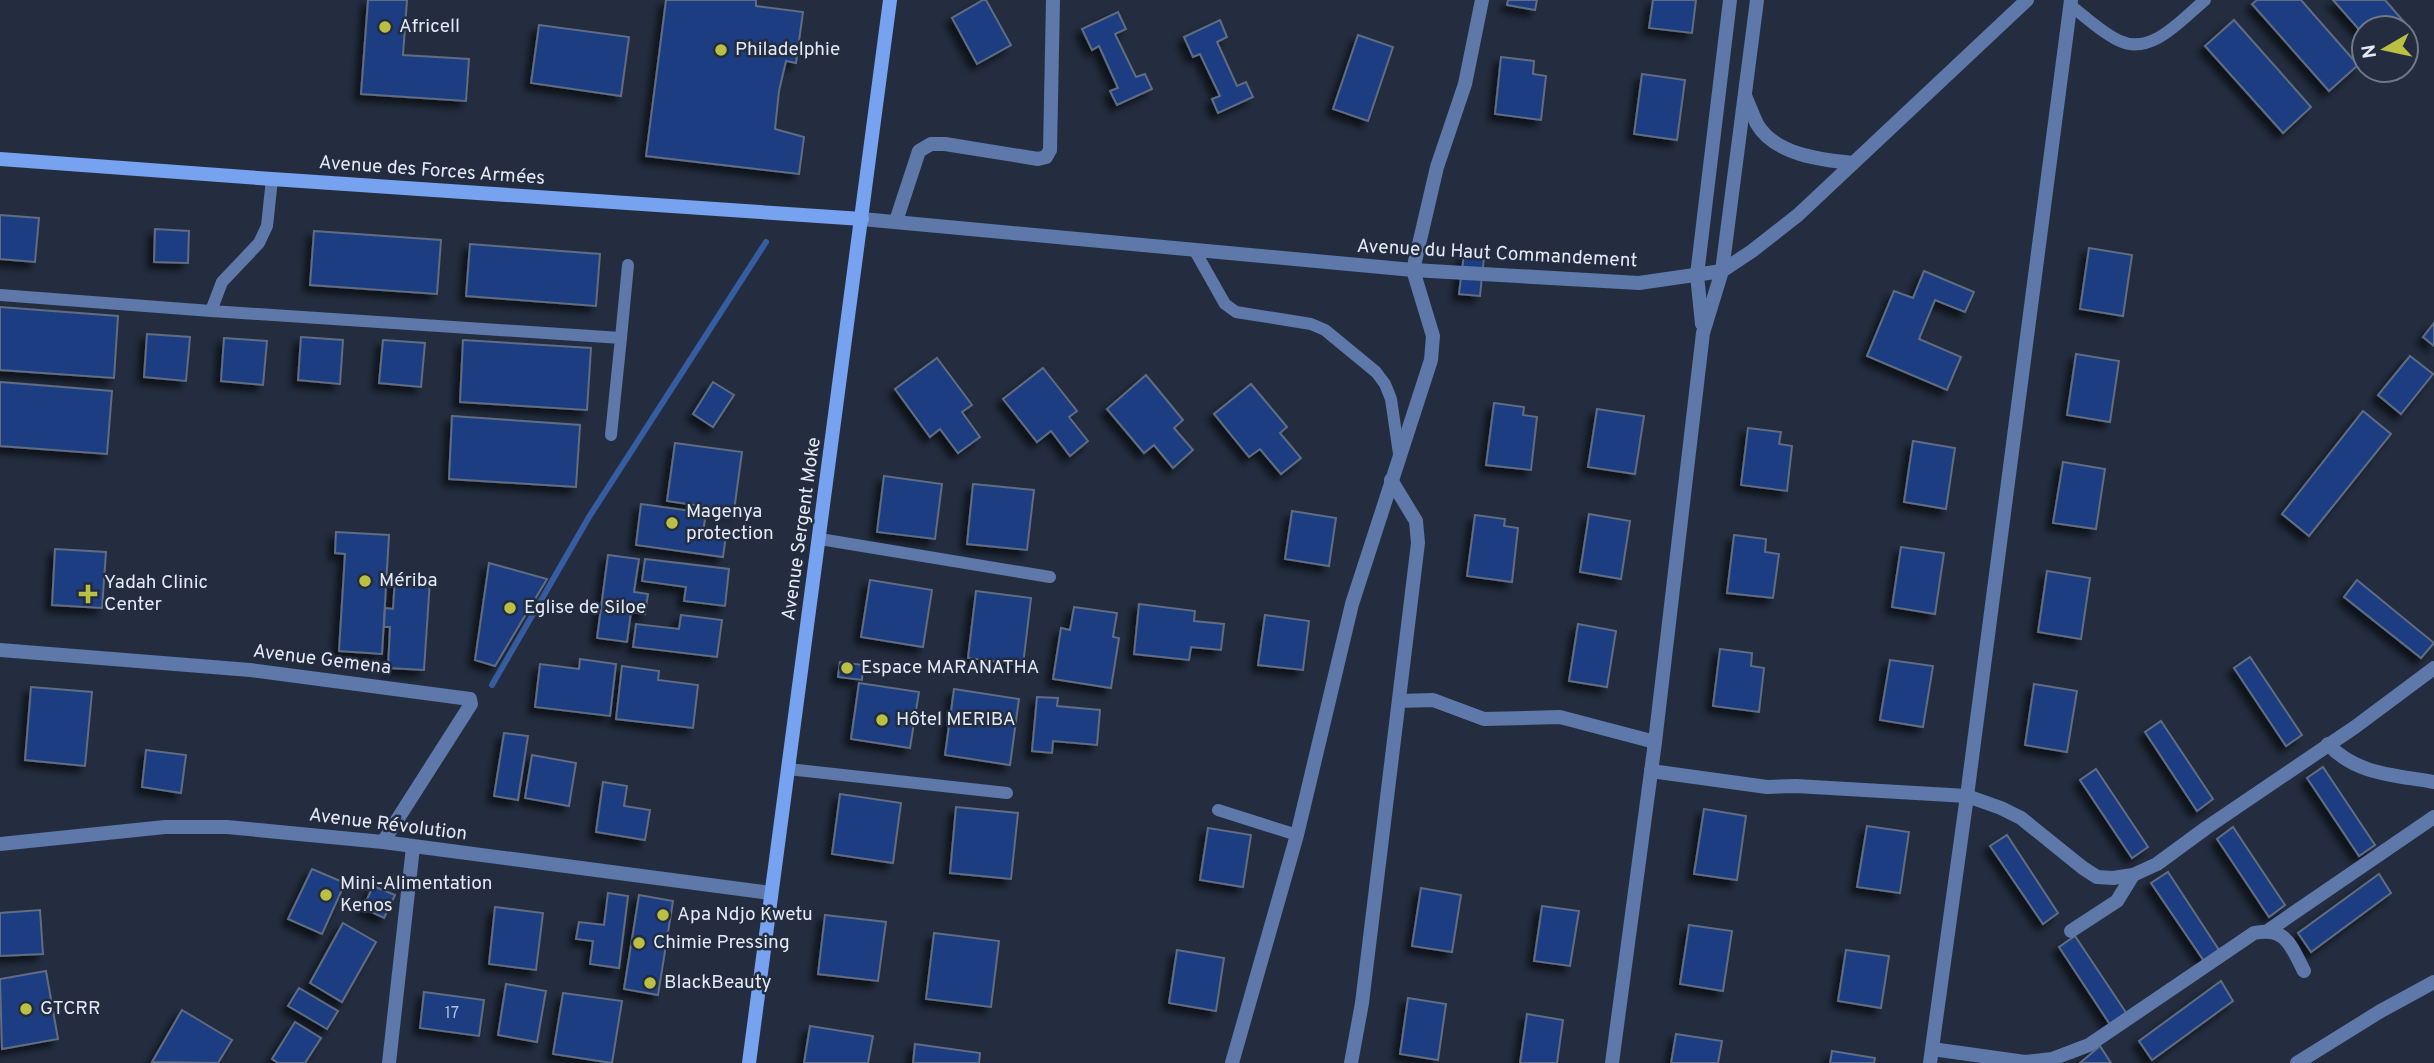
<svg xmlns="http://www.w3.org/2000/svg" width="2434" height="1063" font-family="Overpass,sans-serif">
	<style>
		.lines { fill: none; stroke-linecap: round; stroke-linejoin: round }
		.stream { stroke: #365ca2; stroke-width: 6 }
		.building { fill: #1b3e81; stroke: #606c81; stroke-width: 2; filter: url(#shadow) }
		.lane { stroke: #5d78a9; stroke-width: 12 }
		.street { stroke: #5d78a9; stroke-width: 14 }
		.secondary { stroke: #77a2ef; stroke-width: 14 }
		.poi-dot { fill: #bbc045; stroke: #232d3f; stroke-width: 2.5 }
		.labels { text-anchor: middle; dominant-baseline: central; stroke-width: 5; stroke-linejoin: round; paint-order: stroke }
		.number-label { font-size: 16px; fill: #b1bfd9 }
		.poi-label { font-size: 19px; fill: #e3eaf6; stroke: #232d3f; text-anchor: start }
		.street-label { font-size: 19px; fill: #e3eaf6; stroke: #232d3f }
	</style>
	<defs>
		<filter id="shadow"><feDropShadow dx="-6" dy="6" stdDeviation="3.5" flood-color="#0009"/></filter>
	</defs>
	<rect width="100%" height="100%" fill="#232d3f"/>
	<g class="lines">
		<polyline class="stream" points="492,685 589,517 766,242"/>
	</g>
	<g class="building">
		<polygon points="368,0 407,0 403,55 469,59 466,101 361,94"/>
		<polygon points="666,0 756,0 756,6 803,12 796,63 786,61 779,91 775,129 804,137 799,174 646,156"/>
		<polygon points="983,0 986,0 1011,45 977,64 952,18"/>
		<polygon points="1508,0 1537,0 1535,10 1507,5"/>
		<polygon points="1653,0 1696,0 1692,33 1649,28"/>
		<polygon points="2257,0 2301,0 2358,65 2329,91 2252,4"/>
		<polygon points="2333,0 2385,0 2406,24 2401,28 2364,28 2364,35"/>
		<polygon points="1118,12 1126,29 1115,34 1136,77 1145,74 1152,89 1117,105 1110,91 1118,88 1099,46 1092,50 1082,29"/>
		<polygon points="1220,20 1227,37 1217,42 1237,86 1246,82 1253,97 1218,113 1212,99 1220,96 1200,54 1193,57 1184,37"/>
		<polygon points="2234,20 2311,107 2283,133 2205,46"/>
		<polygon points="539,25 629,37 621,96 531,83"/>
		<polygon points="1358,35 1393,47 1368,121 1333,109"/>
		<polygon points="1501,57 1534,61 1533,74 1546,76 1541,120 1495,114"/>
		<polygon points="1642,74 1685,80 1677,140 1634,134"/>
		<polygon points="0,215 39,218 35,262 0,259"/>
		<polygon points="155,229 189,231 188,263 154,262"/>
		<polygon points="314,231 441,240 437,294 310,285"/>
		<polygon points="470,244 600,254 596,306 466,296"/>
		<polygon points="2089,248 2132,255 2123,316 2080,309"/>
		<polygon points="1464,254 1484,257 1480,296 1459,294"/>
		<polygon points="1924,271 1974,292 1965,312 1935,300 1919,339 1961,357 1947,390 1867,356 1894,291 1913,298"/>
		<polygon points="0,307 118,316 114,378 0,370"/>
		<polygon points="2434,323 2434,346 2423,337"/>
		<polygon points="147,334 190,337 186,381 144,377"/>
		<polygon points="301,337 343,340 340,384 298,380"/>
		<polygon points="224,338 267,341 263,385 221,381"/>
		<polygon points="383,340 425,343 421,387 379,383"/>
		<polygon points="463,340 591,348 587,410 460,402"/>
		<polygon points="2076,354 2119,361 2110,422 2067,415"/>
		<polygon points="2410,356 2433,374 2401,414 2378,395"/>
		<polygon points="937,358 972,405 962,412 980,437 958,453 940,429 930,437 895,389"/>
		<polygon points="1043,368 1077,411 1069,417 1088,441 1070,456 1051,431 1037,442 1003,399"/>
		<polygon points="1146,375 1183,420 1174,428 1193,450 1173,468 1154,445 1144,453 1107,409"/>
		<polygon points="0,382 112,391 107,454 0,446"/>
		<polygon points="713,382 734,395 713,427 693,414"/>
		<polygon points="1251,384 1287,427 1280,433 1301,458 1281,474 1260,449 1249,457 1214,414"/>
		<polygon points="1494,403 1524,407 1523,415 1537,417 1531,470 1486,465"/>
		<polygon points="1597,409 1644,416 1635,474 1588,467"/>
		<polygon points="2363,411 2391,434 2309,536 2282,514"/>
		<polygon points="452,416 580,425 576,487 449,479"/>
		<polygon points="1748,428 1781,432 1779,444 1792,446 1787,491 1741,485"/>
		<polygon points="1913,441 1955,448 1946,509 1904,502"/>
		<polygon points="675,443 742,452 734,511 667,501"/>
		<polygon points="2063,462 2105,469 2096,529 2053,523"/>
		<polygon points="884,476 942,484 935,539 877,532"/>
		<polygon points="973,484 1034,490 1027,550 967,544"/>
		<polygon points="641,504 706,513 703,532 726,535 723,557 636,545"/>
		<polygon points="1292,511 1336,518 1329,566 1285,559"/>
		<polygon points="1589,514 1630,521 1621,579 1580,572"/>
		<polygon points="1475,515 1505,519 1504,526 1518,528 1512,582 1467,576"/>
		<polygon points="336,532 389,535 382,654 339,651 345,554 335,553"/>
		<polygon points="1734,535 1766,539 1765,552 1779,554 1773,598 1727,593"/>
		<polygon points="1901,547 1944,553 1935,614 1892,607"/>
		<polygon points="55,549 106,552 102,608 52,605"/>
		<polygon points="608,555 639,559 634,592 648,594 645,614 631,612 627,642 597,638"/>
		<polygon points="645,559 729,569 725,606 684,601 686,587 642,581"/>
		<polygon points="489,563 547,579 495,666 475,660"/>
		<polygon points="2047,571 2090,578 2081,639 2038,632"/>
		<polygon points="395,578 430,580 424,670 388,668 390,627 384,627 385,608 393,609"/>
		<polygon points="870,580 932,590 923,647 861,637"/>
		<polygon points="2357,580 2434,643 2421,658 2344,597"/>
		<polygon points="976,591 1031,598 1023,665 968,658"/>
		<polygon points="1139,604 1195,611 1194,621 1224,624 1221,650 1191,647 1189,660 1134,654"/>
		<polygon points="1074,607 1117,613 1113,637 1119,638 1111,688 1053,679 1061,628 1070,630"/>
		<polygon points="681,615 722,620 717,657 633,647 636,624 679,629"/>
		<polygon points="1265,615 1309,621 1303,670 1258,665"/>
		<polygon points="1578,624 1616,631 1607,687 1569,681"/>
		<polygon points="1720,649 1752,653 1751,666 1764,668 1759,712 1713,706"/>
		<polygon points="2250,657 2302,735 2286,746 2234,668"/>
		<polygon points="580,659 616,664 610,716 535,707 540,664 579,669"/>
		<polygon points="1890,660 1933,666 1923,727 1880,720"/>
		<polygon points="840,662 863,665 862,680 838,677"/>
		<polygon points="622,666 659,671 658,680 698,685 693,728 616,719"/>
		<polygon points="859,683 919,692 910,748 851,739"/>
		<polygon points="2034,684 2077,691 2067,752 2025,745"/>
		<polygon points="31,687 92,692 85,766 25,760"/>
		<polygon points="954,689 1019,699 1010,765 945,755"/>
		<polygon points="1037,697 1058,698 1057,706 1100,710 1097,745 1053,741 1052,753 1032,751"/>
		<polygon points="2161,721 2213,799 2197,811 2145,732"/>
		<polygon points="504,733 528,736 518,800 494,796"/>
		<polygon points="146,750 186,755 181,793 142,787"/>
		<polygon points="532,755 576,763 569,806 525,798"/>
		<polygon points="2323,767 2375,845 2359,856 2307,778"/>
		<polygon points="2096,769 2148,847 2132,858 2080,780"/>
		<polygon points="603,782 627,786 624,806 650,810 645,840 596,832"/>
		<polygon points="840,794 901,803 893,863 832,854"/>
		<polygon points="956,807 1018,813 1011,879 950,873"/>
		<polygon points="1704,809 1746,816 1737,880 1694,874"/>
		<polygon points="1867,826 1909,832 1900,893 1857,887"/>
		<polygon points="2233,827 2285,905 2269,917 2217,839"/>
		<polygon points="1208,828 1251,835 1243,887 1200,880"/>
		<polygon points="2007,835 2058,913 2043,924 1990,846"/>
		<polygon points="312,869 345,883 322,934 288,919"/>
		<polygon points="2168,872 2219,950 2204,961 2151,883"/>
		<polygon points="2379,874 2391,893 2311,952 2298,933"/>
		<polygon points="373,886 395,895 384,918 363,908"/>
		<polygon points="1421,888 1461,895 1452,952 1412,946"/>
		<polygon points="608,893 628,896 619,968 590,964 593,941 576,939 579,922 604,925"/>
		<polygon points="639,895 673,901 658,995 624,989"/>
		<polygon points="1542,906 1579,911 1570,966 1534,961"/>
		<polygon points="495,907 543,913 536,970 489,964"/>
		<polygon points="40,910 43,954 0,956 0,913"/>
		<polygon points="825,915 886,922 878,981 818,974"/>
		<polygon points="343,923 376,942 342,1002 310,983"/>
		<polygon points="1689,925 1732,931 1723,991 1680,984"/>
		<polygon points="934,933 999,941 991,1007 926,999"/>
		<polygon points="2075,936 2127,1014 2111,1026 2059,947"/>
		<polygon points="1177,950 1224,958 1216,1011 1169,1003"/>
		<polygon points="1846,950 1889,956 1881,1008 1838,1001"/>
		<polygon points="46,971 58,1039 2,1049 0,979"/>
		<polygon points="2221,981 2233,1001 2152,1060 2139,1041"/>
		<polygon points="506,984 546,991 537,1042 498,1035"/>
		<polygon points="299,988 338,1011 327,1029 288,1006"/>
		<polygon points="424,992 484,1000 479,1036 420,1028"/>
		<polygon points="563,993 622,1001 612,1063 553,1054"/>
		<polygon points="1408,998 1446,1004 1438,1060 1400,1054"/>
		<polygon points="182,1010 232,1040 218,1063 152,1062"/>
		<polygon points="1527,1014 1563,1020 1557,1063 1520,1063"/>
		<polygon points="295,1022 321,1038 305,1063 278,1063 272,1059"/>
		<polygon points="810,1026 873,1036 868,1063 804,1063"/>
		<polygon points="1676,1034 1722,1041 1718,1063 1671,1063"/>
		<polygon points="915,1044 980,1053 979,1063 913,1063"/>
		<polygon points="2100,1046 2111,1063 2080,1063"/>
		<polygon points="1832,1051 1875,1058 1874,1063 1830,1063"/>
	</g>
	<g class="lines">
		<g class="lane">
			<path d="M 2070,5 C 2086,17 2102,33 2120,41 C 2152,56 2183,18 2205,0"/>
			<polyline points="272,179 267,226 259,243 222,282 211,311 621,338 611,435"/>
			<polyline points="1195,251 1225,304 1236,312 1311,324 1325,330 1376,372 1385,384 1391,399 1399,454"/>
			<polyline points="0,295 211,311"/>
			<polyline points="621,338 628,265"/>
			<polyline points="820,539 1050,577"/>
			<polyline points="788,769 1007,793"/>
			<polyline points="1218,810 1297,835"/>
		</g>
		<g class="street">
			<path d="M 1746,98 C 1750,107 1753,116 1757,124 C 1775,155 1822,160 1853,163"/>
			<polyline points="862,219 1413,270 1639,283 1722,271 1752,251 1798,215 2027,0"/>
			<polyline points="896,221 919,151 931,144 945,144 1038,159 1046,157 1050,150 1053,0"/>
			<polyline points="1702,324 1697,275 1730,0"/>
			<polyline points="0,650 250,670 470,699 471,704 383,842"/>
			<polyline points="1399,701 1433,700 1484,719 1560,717 1655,742"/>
			<path d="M 2328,744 C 2356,775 2396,775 2434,782"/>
			<polyline points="1651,771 1767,787 1796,786 1967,796 2001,808 2021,818 2083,868 2097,877 2113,878 2133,875 2157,864 2206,828 2355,727 2434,668"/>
			<polyline points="0,844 165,827 227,827 383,842 771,893"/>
			<polyline points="2269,930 2434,817"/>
			<polyline points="2071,931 2117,901 2133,875"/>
			<path d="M 1932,1049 L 2025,1062 L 2052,1059 L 2089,1045 L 2254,933 C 2286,926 2291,946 2304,971"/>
			<polyline points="389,1063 413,847"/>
			<polyline points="1232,1063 1297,835 1352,604 1431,360 1433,336 1413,270 1437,167 1465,84 1482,0"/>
			<polyline points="1351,1063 1362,1003 1418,543 1416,521 1391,480"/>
			<polyline points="1612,1063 1655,742 1703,333 1722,271 1757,0"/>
			<polyline points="1930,1063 1967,796 2071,0"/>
			<polyline points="2297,1063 2379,1012 2434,982"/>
		</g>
		<g class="secondary">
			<polyline points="0,159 272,179 862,219"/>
			<polyline points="749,1063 890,0"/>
		</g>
	</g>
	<g class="poi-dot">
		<circle cx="385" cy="27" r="7"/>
		<circle cx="721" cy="50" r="7"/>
		<circle cx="672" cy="523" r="7"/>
		<circle cx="365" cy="581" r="7"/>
		<path d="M84.5 583.5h7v7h7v7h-7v7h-7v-7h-7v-7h7z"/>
		<circle cx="510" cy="608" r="7"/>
		<circle cx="847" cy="668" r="7"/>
		<circle cx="882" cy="720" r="7"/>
		<circle cx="326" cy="895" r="7"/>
		<circle cx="663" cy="915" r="7"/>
		<circle cx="639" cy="943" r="7"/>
		<circle cx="650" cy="983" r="7"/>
		<circle cx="26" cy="1009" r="7"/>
	</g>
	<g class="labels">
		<g class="number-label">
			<text x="452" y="1014">17</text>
		</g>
		<g class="poi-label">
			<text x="399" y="27">Africell</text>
			<text x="735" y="50">Philadelphie</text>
			<text x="686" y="512">Magenya<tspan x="686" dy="22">protection</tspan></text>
			<text x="379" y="581">Mériba</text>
			<text x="104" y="583">Yadah Clinic<tspan x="104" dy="22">Center</tspan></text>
			<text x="524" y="608">Eglise de Siloe</text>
			<text x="861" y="668">Espace MARANATHA</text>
			<text x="896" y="720">Hôtel MERIBA</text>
			<text x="340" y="884">Mini-Alimentation<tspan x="340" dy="22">Kenos</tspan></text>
			<text x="677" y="915">Apa Ndjo Kwetu</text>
			<text x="653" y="943">Chimie Pressing</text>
			<text x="664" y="983">BlackBeauty</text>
			<text x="40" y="1009">GTCRR</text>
		</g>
		<g class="street-label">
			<text transform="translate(432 171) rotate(4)">Avenue des Forces Armées</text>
			<text transform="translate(1497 254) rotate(3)">Avenue du Haut Commandement</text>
			<text transform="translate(802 529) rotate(-82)">Avenue Sergent Moke</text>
			<text transform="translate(322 660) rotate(7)">Avenue Gemena</text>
			<text transform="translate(388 825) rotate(7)">Avenue Révolution</text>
		</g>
	</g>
	<g transform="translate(2385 49) rotate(261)"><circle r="33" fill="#232d3f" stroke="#707988" stroke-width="2"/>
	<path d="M0-5L12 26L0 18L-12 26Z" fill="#bbc045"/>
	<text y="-10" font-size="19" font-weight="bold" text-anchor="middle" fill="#e3eaf6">N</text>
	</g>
</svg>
